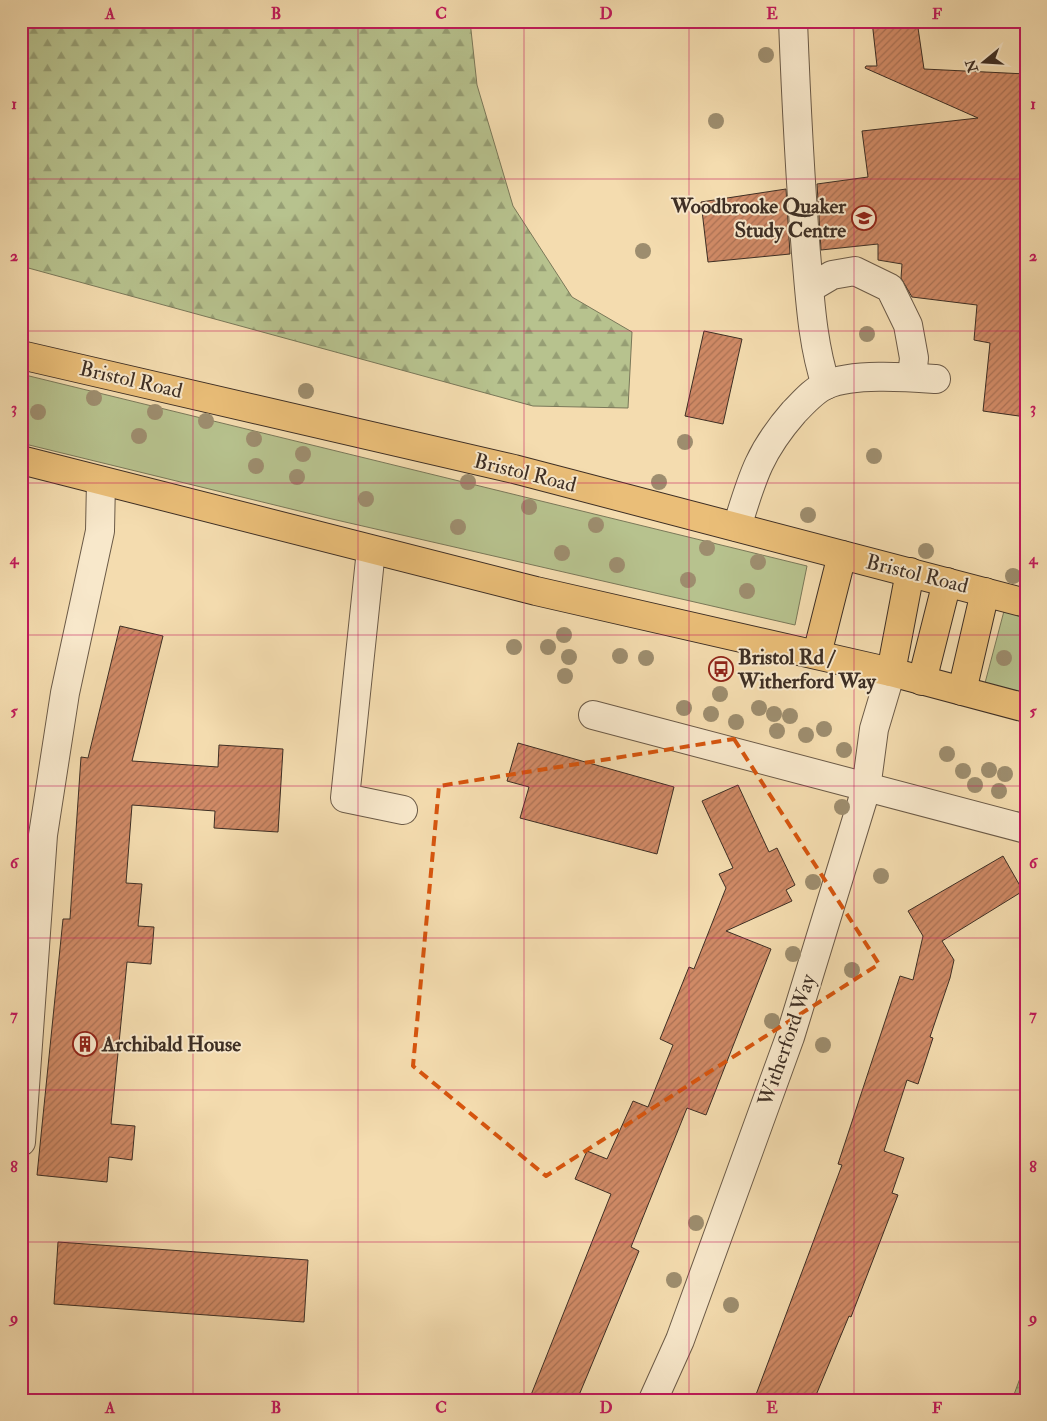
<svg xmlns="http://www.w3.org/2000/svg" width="1047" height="1421" font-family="'IM FELL Double Pica',serif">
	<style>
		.grass { fill: #b7c28e; stroke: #7a7859 }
		.forest { fill: url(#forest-firs); stroke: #7a7859 }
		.park { fill: url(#park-dots); stroke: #7a7859 }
		.building { fill: url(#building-hatch); stroke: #3d2e24 }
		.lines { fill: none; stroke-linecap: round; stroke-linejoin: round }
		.minor-casing { stroke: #6b5a47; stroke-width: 30 }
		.highway-casing { stroke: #3d2e24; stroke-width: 30 }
		.minor { stroke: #f8e8cb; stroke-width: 28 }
		.highway { stroke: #eabe78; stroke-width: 28 }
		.tree { fill: #9d8d6e }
		.marked { fill: none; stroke: #d7550e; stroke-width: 4; stroke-dasharray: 10 6; stroke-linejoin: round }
		.grid { fill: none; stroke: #c2185b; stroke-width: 1; stroke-opacity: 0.55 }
		.labels { text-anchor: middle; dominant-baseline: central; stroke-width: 4; stroke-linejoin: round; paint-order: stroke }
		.poi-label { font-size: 21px; font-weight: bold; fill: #3d2e24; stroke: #f8e8cb; text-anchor: start }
		.street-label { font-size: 21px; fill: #3d2e24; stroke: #f8e8cb }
		.neatline { fill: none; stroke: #c2185b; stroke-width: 2 }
		.grid-label { font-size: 16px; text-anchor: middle; font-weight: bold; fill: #c2185b }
	</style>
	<defs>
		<pattern id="forest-firs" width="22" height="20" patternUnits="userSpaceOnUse" patternTransform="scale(1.25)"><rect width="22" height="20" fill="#b7c28e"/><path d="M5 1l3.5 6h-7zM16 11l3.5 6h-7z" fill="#969e74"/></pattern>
		<pattern id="park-dots" width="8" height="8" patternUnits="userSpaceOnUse" patternTransform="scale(1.25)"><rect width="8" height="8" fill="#b7c28e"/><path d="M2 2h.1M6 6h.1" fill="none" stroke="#969e74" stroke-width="1.8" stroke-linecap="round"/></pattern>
		<pattern id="building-hatch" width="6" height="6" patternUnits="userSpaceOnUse" patternTransform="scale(1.25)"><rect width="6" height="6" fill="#d08a66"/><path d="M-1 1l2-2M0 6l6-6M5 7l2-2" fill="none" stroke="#aa7154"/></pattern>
	</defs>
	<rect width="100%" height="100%" fill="#f4dcaf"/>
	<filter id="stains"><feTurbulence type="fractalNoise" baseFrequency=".004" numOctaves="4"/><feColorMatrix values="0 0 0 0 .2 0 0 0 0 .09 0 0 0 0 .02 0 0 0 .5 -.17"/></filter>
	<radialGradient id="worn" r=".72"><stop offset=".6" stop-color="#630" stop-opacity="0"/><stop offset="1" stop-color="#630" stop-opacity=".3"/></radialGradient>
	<g class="grass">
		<polygon points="21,374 807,566 795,625 332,519 21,443"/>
		<polygon points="1004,611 1026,617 1026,693 985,683"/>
	</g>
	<polygon class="forest" points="21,21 470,21 477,85 513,206 572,297 632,332 628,408 533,406 21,266"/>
	<polygon class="park" points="1026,1362 1026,1400 1012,1400"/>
	<g class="building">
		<polygon points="872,21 917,21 924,69 1026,74 1026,417 983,411 990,343 974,340 977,305 912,297 901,278 902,264 878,260 878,244 821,250 817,184 868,177 862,131 978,118 865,68 866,66 877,66"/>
		<polygon points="786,189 790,254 708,262 701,202"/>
		<polygon points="704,331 742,339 723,424 685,416"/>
		<polygon points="120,626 163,636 132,761 218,767 219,745 283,749 278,832 214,828 215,811 132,805 126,883 142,884 138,926 154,927 151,964 127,962 111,1124 135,1126 132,1160 109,1157 107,1182 37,1175 63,919 70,919 81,757 88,758"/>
		<polygon points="518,743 674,787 657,854 520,818 529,787 507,781"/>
		<polygon points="738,785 769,852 777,848 795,885 786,890 792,901 726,931 771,949 706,1115 687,1108 631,1247 639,1251 577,1400 529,1400 611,1194 575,1179 587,1151 607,1159 633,1101 648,1107 673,1045 660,1039 689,967 694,969 726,888 719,874 733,868 702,801"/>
		<polygon points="1003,856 1023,891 942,941 954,960 950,978 930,1037 933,1038 918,1084 907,1080 884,1151 904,1158 892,1193 898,1195 851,1317 849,1316 814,1400 754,1400 842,1165 838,1164 900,976 913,980 923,936 908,911"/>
		<polygon points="58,1242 308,1260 304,1322 54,1304"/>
	</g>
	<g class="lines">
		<defs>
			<g id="minor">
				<path d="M 793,21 C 796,99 800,176 806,253 C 810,297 812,343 826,385"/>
				<polyline points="810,288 832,275 855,271 890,288 908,325 914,358 912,377"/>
				<path d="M 737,527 C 752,478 759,452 794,412 C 803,403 814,390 826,385 C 852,373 907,377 936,379"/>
				<polyline points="371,550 345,798 403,810"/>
				<polyline points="593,715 1026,829"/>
				<polyline points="21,1142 43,835 65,693 100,531 101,481"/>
				<polyline points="653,1400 680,1340 790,1037 866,789 874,729 891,672"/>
			</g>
			<g id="highway">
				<polyline points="21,355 514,469 1026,603"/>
				<polyline points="21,460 536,591 891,672 1026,708"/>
				<polyline points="817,654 842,555"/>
				<polyline points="891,672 910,572"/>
				<polyline points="922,681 947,582"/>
				<polyline points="962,691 985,592"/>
			</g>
		</defs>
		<use href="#minor" class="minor-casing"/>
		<use href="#highway" class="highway-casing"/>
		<use href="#minor" class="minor"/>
		<use href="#highway" class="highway"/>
	</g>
	<g class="tree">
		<circle cx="766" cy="55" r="8"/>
		<circle cx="716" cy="121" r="8"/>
		<circle cx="643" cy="251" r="8"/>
		<circle cx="867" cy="334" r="8"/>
		<circle cx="306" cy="391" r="8"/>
		<circle cx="94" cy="398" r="8"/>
		<circle cx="38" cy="412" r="8"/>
		<circle cx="155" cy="412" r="8"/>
		<circle cx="206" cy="421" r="8"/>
		<circle cx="139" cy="436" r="8"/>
		<circle cx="254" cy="439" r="8"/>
		<circle cx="685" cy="442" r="8"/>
		<circle cx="303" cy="454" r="8"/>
		<circle cx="874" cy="456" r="8"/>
		<circle cx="256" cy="466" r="8"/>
		<circle cx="297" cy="477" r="8"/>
		<circle cx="468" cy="482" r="8"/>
		<circle cx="659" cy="482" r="8"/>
		<circle cx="366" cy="499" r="8"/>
		<circle cx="529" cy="507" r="8"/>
		<circle cx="808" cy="515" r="8"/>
		<circle cx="596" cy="525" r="8"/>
		<circle cx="458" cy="527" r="8"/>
		<circle cx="707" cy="548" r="8"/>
		<circle cx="926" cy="551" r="8"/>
		<circle cx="562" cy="553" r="8"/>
		<circle cx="758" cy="562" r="8"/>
		<circle cx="617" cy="565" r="8"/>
		<circle cx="1013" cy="576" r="8"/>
		<circle cx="688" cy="580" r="8"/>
		<circle cx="747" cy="591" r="8"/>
		<circle cx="564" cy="635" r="8"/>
		<circle cx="514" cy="647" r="8"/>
		<circle cx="548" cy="647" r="8"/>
		<circle cx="620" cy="656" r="8"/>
		<circle cx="569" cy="657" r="8"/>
		<circle cx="646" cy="658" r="8"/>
		<circle cx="1004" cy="658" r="8"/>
		<circle cx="565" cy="676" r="8"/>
		<circle cx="720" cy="694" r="8"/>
		<circle cx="684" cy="708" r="8"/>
		<circle cx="759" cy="708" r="8"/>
		<circle cx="711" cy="714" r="8"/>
		<circle cx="774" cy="714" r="8"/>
		<circle cx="790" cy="716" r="8"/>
		<circle cx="736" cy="722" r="8"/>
		<circle cx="824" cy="729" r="8"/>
		<circle cx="777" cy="731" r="8"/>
		<circle cx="806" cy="735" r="8"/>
		<circle cx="844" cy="750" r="8"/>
		<circle cx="947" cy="754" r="8"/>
		<circle cx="989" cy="770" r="8"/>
		<circle cx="963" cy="771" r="8"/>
		<circle cx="1005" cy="774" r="8"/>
		<circle cx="975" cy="785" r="8"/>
		<circle cx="999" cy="791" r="8"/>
		<circle cx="842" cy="807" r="8"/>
		<circle cx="881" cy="876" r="8"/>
		<circle cx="813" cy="882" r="8"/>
		<circle cx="793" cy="954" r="8"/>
		<circle cx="852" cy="970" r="8"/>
		<circle cx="772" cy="1021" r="8"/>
		<circle cx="823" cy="1045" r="8"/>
		<circle cx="696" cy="1223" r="8"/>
		<circle cx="674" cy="1280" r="8"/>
		<circle cx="731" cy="1305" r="8"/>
	</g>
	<path class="marked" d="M 734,739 L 879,964 L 546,1176 L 413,1066 L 439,786 Z"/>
	<path class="grid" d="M 193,21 L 193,1400M 358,21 L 358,1400M 524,21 L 524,1400M 689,21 L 689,1400M 854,21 L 854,1400M 21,179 L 1026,179M 21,331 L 1026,331M 21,483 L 1026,483M 21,635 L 1026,635M 21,786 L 1026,786M 21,938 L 1026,938M 21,1090 L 1026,1090M 21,1242 L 1026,1242"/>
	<defs>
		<symbol id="university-ring" viewBox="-11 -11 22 22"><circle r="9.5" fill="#f8e8cb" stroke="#8f2418" stroke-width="1.5"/><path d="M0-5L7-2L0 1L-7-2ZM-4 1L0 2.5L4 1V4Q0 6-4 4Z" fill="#8f2418"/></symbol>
		<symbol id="bus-ring" viewBox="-11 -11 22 22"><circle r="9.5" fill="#f8e8cb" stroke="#8f2418" stroke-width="1.5"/><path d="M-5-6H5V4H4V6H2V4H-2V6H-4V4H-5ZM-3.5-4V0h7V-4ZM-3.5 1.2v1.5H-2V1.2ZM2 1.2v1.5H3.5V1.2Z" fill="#8f2418"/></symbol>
		<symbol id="building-ring" viewBox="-11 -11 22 22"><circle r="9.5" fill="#f8e8cb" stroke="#8f2418" stroke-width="1.5"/><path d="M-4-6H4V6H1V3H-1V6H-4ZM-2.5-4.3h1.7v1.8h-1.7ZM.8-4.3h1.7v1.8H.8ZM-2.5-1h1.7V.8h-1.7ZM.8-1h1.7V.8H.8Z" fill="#8f2418"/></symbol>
	</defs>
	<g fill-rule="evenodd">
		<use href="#university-ring" x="850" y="204" width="28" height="28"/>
		<use href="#bus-ring" x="707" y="655" width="28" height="28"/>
		<use href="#building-ring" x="71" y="1030" width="28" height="28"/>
	</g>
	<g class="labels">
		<g class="poi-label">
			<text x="846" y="206" text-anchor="end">Woodbrooke Quaker<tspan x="846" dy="24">Study Centre</tspan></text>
			<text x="738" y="657">Bristol Rd /<tspan x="738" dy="24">Witherford Way</tspan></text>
			<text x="102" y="1044">Archibald House</text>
		</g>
		<g class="street-label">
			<text transform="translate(131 380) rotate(13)">Bristol Road</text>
			<text transform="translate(525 473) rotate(14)">Bristol Road</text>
			<text transform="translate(917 574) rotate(14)">Bristol Road</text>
			<text transform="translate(787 1040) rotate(-71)">Witherford Way</text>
		</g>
	</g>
	<rect width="1047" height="1421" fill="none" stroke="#f4dcaf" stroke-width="55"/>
	<g transform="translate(984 62) rotate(252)" stroke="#f8e8cb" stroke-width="4" paint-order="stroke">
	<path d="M0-4L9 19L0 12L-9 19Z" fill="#3d2e24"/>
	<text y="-8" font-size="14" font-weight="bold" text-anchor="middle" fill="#3d2e24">N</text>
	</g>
	<rect x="28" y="28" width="992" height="1366" class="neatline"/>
	<g class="grid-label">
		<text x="110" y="19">A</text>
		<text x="276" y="19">B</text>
		<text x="441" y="19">C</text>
		<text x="606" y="19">D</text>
		<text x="772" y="19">E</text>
		<text x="937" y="19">F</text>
		<text x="14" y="109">1</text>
		<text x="1033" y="109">1</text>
		<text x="14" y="261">2</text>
		<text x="1033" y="261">2</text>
		<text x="14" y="413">3</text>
		<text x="1033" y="413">3</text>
		<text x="14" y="564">4</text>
		<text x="1033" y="564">4</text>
		<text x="14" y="716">5</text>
		<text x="1033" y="716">5</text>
		<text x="14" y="868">6</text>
		<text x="1033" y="868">6</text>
		<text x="14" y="1020">7</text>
		<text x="1033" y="1020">7</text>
		<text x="14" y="1172">8</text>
		<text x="1033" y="1172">8</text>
		<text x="14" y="1323">9</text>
		<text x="1033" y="1323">9</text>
		<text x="110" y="1413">A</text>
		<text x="276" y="1413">B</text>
		<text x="441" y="1413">C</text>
		<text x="606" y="1413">D</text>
		<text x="772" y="1413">E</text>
		<text x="937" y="1413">F</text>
	</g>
	<rect width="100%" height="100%" filter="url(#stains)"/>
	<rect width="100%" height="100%" fill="url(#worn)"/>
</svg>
